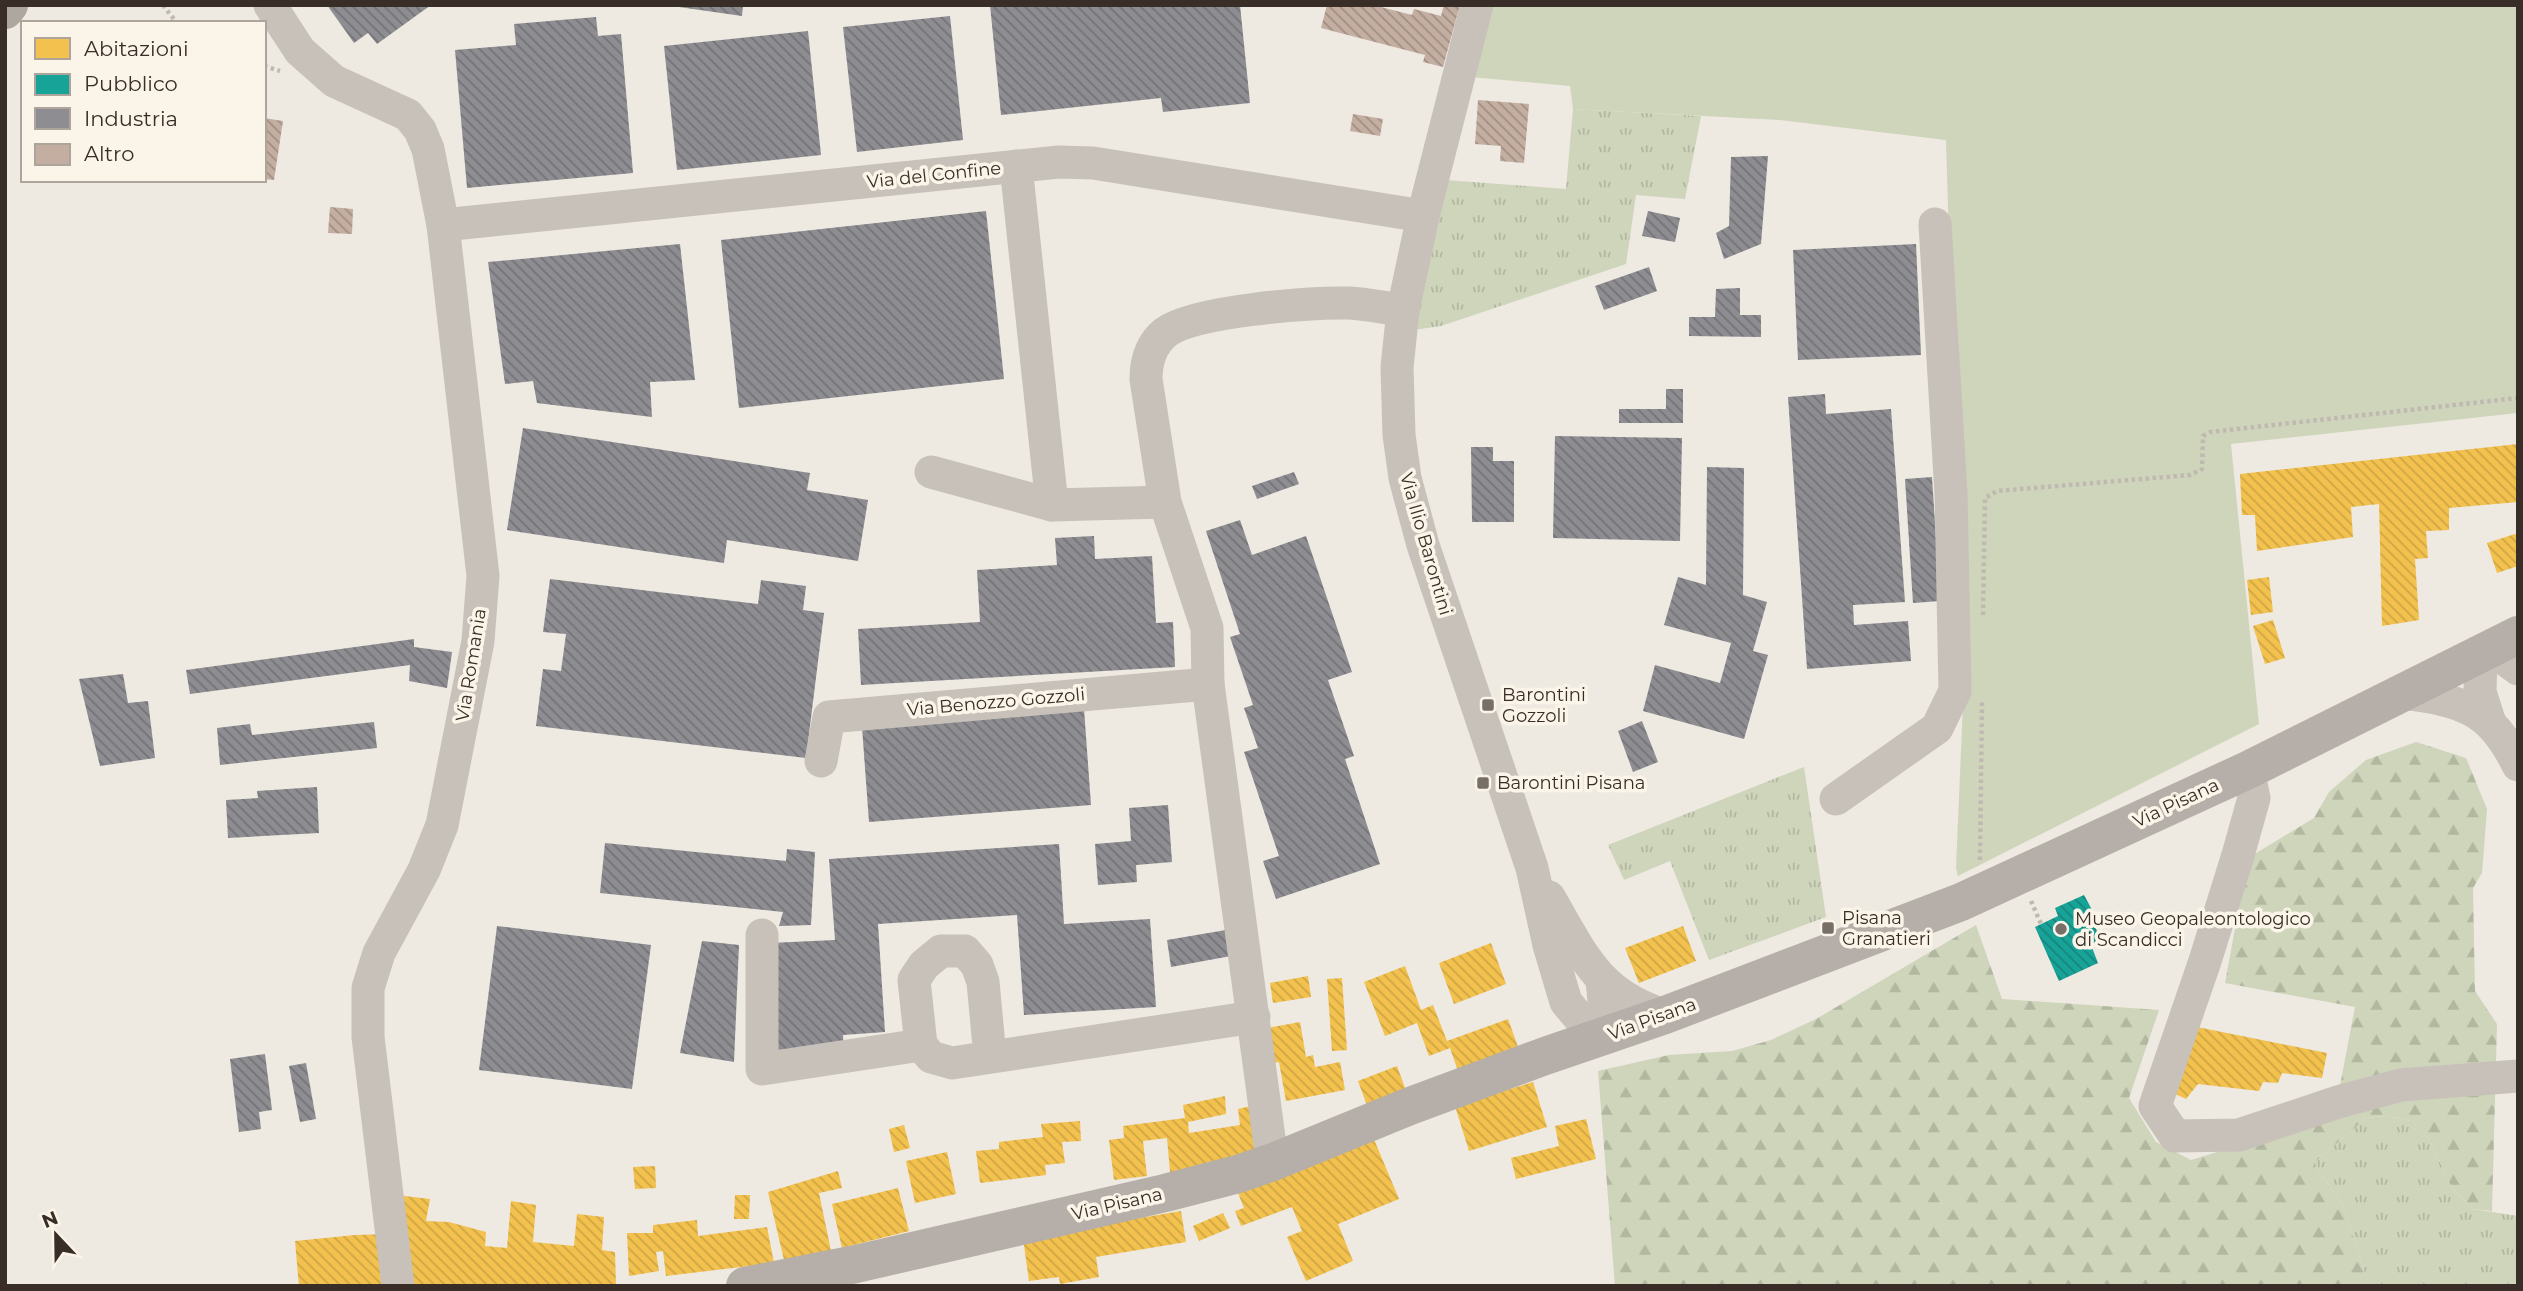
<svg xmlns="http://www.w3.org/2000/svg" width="2523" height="1291" font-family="Montserrat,sans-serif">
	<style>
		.grass { fill: url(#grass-tufts) }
		.forest { fill: url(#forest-firs) }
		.park { fill: #ced5ba }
		.homes { fill: url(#homes-back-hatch) }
		.public { fill: url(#public-back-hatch) }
		.industry { fill: url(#industry-back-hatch) }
		.building { fill: url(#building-back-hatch) }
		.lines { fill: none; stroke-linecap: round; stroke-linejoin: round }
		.path { stroke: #c0b9b2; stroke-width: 4.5; stroke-dasharray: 3.5 3.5; stroke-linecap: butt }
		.minor { stroke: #c7c1ba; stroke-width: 33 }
		.major { stroke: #b6afa9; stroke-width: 38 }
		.highway { stroke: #ada7a0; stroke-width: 38 }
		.poi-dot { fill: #786f68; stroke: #fbf4e8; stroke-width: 2.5 }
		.labels { text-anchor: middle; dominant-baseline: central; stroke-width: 7; stroke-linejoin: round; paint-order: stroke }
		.street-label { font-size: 18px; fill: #392e27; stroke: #fbf4e8 }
		.poi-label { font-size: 18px; fill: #392e27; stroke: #fbf4e8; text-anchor: start }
	</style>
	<defs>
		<pattern id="grass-tufts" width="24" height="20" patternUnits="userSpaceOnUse" patternTransform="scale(1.75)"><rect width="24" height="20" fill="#ced5ba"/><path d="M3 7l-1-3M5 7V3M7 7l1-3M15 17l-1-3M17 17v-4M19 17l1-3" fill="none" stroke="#b2b7a0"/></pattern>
		<pattern id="forest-firs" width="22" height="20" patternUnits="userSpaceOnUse" patternTransform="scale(1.75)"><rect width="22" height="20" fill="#ced5ba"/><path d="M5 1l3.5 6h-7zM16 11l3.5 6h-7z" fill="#b2b7a0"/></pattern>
		<pattern id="homes-back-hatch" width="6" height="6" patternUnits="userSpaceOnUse" patternTransform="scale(1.75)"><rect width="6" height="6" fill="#f2c14e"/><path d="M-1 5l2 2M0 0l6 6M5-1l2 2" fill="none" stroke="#d0a644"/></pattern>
		<pattern id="public-back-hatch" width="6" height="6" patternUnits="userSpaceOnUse" patternTransform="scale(1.75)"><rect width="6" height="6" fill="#17a398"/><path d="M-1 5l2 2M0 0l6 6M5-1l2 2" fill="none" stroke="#16857c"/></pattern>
		<pattern id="industry-back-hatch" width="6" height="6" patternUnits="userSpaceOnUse" patternTransform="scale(1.75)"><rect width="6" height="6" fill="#8d8d92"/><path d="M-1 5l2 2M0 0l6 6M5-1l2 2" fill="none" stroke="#747477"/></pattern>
		<pattern id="building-back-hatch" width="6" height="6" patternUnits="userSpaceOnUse" patternTransform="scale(1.75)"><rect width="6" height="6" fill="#c4aea1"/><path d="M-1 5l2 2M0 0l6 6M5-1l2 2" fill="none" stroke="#a08e83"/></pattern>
	</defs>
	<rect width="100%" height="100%" fill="#eee9e1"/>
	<g class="grass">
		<polygon points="1573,109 1701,116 1685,199 1636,195 1626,264 1441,326 1400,332 1432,179 1566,189"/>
		<polygon points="1804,767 1826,917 1709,960 1670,861 1624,880 1608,845"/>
		<polygon points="2386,1116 2412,1121 2429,1139 2452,1188 2473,1209 2518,1216 2518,1286 2369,1286 2342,1202 2313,1164 2366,1118"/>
	</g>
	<polygon class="forest" points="2416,742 2466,758 2487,809 2482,873 2473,888 2475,991 2497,1024 2492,1211 2473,1209 2452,1188 2429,1139 2412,1121 2386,1116 2366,1118 2313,1164 2342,1202 2369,1286 1615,1286 1598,1071 1669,1055 1732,1051 1771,1040 1816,1019 1976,925 2002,999 2159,1010 2129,1098 2156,1142 2191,1160 2334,1117 2355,1007 2225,983 2248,858 2314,818 2329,792 2366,760"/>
	<polygon class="park" points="1477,5 2518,5 2518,413 2231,444 2259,724 1958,876 1956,868 1963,703 1946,140 1780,120 1573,109 1570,86 1459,76"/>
	<g class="homes">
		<polygon points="2518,444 2518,502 2449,508 2449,530 2426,531 2428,558 2415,559 2419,620 2382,626 2379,504 2351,507 2353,537 2257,551 2255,515 2242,515 2240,474"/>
		<polygon points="2518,533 2518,566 2497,573 2487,543"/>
		<polygon points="2269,577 2273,612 2251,615 2247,580"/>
		<polygon points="2273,620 2285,658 2265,664 2253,626"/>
		<polygon points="1683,926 1696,961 1639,983 1625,948"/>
		<polygon points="1491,943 1506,984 1454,1004 1439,963"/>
		<polygon points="1405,966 1421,1010 1433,1005 1447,1041 1508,1019 1521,1055 1460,1077 1450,1048 1429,1056 1417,1023 1385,1036 1364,982"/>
		<polygon points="1308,976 1311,997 1273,1003 1270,983"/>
		<polygon points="1342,978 1347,1050 1332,1051 1327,979"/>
		<polygon points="1300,1022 1306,1057 1313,1055 1315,1067 1340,1062 1345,1090 1286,1101 1279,1062 1268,1064 1262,1029"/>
		<polygon points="2197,1027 2327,1053 2322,1078 2282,1073 2278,1083 2263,1082 2259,1091 2198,1084 2186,1099 2169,1091"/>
		<polygon points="1397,1066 1408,1096 1369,1111 1358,1081"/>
		<polygon points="1533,1082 1547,1127 1469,1151 1455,1106"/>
		<polygon points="1225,1096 1226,1114 1188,1122 1189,1133 1240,1125 1238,1109 1260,1104 1268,1158 1171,1182 1167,1138 1143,1141 1147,1176 1114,1180 1109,1140 1124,1138 1123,1126 1185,1118 1183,1105"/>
		<polygon points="1586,1119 1596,1159 1516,1179 1511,1158 1559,1146 1555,1126"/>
		<polygon points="1080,1121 1081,1141 1062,1142 1065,1163 1045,1165 1046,1175 980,1183 976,1151 999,1149 999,1142 1043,1137 1041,1124"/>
		<polygon points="904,1125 910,1148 894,1152 889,1129"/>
		<polygon points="1373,1137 1399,1199 1338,1224 1353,1261 1306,1281 1287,1237 1302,1231 1292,1207 1241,1226 1235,1211 1244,1208 1238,1193"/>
		<polygon points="947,1152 956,1194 915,1203 906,1161"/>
		<polygon points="655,1166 656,1188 635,1189 633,1167"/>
		<polygon points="838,1171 842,1188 819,1193 831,1251 784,1260 768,1192"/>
		<polygon points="898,1188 909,1231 842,1248 832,1204"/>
		<polygon points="396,1195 430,1199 426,1221 449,1222 486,1232 485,1246 507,1248 511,1201 536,1205 533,1242 574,1246 577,1214 604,1217 602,1250 615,1252 616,1286 400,1286"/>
		<polygon points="735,1195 750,1195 749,1219 734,1219"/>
		<polygon points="1181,1211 1186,1242 1096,1257 1099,1277 1060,1284 1059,1277 1029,1281 1023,1238"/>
		<polygon points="1223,1213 1230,1228 1199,1241 1193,1226"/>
		<polygon points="697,1220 698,1236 767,1227 774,1263 666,1276 663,1251 656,1252 659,1271 629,1276 627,1233 653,1233 653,1225"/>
		<polygon points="387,1234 391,1286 299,1286 295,1241 355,1235"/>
	</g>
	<polygon class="public" points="2084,895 2097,919 2093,921 2100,939 2091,945 2098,963 2059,981 2035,927 2058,916 2055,908"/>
	<g class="industry">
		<polygon points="327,5 431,5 377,44 368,33 354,43"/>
		<polygon points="665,5 743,5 742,16"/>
		<polygon points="990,5 1240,5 1250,103 1163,112 1161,98 1001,115"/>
		<polygon points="950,16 963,140 857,152 843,27"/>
		<polygon points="596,17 598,36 621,34 633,173 467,188 455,50 516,45 514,24"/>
		<polygon points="808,31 821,155 677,170 664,46"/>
		<polygon points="1768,156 1761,244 1724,259 1716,233 1729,226 1731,157"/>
		<polygon points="986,211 1004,379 739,408 721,240"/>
		<polygon points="1648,211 1680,218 1675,242 1642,236"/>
		<polygon points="680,244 695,380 650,382 652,417 537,403 533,381 505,384 488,262"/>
		<polygon points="1916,244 1921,355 1798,360 1793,250"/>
		<polygon points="1649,267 1657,291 1604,310 1595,286"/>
		<polygon points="1740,288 1740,315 1761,315 1761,337 1689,336 1689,317 1715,317 1716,289"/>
		<polygon points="1666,389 1683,389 1683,423 1619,423 1619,409 1666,409"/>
		<polygon points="1825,394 1826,414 1891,409 1905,602 1853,605 1854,625 1908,621 1911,661 1807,669 1788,397"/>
		<polygon points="523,428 810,473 807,490 868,500 858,561 727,540 724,563 507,530"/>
		<polygon points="1555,436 1682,438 1680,541 1553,538"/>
		<polygon points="1471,447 1493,447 1493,461 1514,461 1514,522 1472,522"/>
		<polygon points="1707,467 1744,468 1743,595 1767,602 1753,651 1768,655 1744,739 1643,711 1655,665 1720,683 1731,643 1664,625 1678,577 1706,585"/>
		<polygon points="1294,472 1299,484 1257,499 1252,486"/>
		<polygon points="1932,477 1940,601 1913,603 1905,479"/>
		<polygon points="1240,520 1252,555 1306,536 1352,672 1328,680 1354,756 1345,759 1380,864 1276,899 1263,861 1279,856 1244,752 1258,748 1244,708 1253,705 1230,637 1240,634 1206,531"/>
		<polygon points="1094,536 1095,559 1152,556 1156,623 1173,622 1175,667 861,685 858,629 980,622 977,570 1057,565 1055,538"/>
		<polygon points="550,579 758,604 761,580 806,586 803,610 824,613 806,758 536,726 543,669 561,671 566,634 543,632"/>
		<polygon points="414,639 414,647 452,652 447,688 409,681 410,665 190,694 186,670"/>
		<polygon points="123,674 128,703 148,701 155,758 100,766 79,679"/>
		<polygon points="1084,709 1091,805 869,822 862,727"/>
		<polygon points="1642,721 1658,762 1633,772 1618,731"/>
		<polygon points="374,722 377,748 220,765 217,728 250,724 252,735"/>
		<polygon points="317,787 319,833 228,838 226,800 258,798 257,791"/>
		<polygon points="1168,805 1172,862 1136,865 1137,882 1098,885 1095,844 1131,841 1129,808"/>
		<polygon points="605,843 786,861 787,849 815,852 811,925 779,926 783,912 600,893"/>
		<polygon points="1059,844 1064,924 1150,919 1156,1007 1024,1015 1017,915 878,924 885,1032 843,1035 844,1053 775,1057 770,943 835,940 829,859"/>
		<polygon points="497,926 651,945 632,1089 479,1070"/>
		<polygon points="1226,930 1231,956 1171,967 1167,940"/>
		<polygon points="702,941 739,945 734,1062 680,1053"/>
		<polygon points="265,1054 272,1110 259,1112 261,1129 239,1132 230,1059"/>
		<polygon points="306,1063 316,1119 300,1122 289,1066"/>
	</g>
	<g class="building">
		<polygon points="1327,5 1373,5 1412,15 1414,9 1441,16 1444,5 1460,5 1443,67 1423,62 1425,55 1321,28"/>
		<polygon points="1478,100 1529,104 1524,163 1500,161 1501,146 1475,144"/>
		<polygon points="1353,114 1383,119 1380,136 1350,131"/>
		<polygon points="264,118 283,121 274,180 264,179"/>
		<polygon points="330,207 353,209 352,234 328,233"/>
	</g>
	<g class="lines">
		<g class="path">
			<polyline points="163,5 177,23"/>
			<polyline points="264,66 280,71"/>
			<polyline points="1983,615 1985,498 1997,491 2190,475 2202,469 2203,436 2210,432 2518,398"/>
			<polyline points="1980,860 1982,701"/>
			<polyline points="2031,901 2041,924"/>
		</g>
		<g class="minor">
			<polyline points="270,5 300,51 334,81 408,115 420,130 428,149 443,225 483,576 478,641 442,825 424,870 379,953 368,988 368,1037 398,1286"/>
			<polyline points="1477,5 1423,216 1403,310 1397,367 1399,435 1405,478 1423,545 1532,868 1549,945 1566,1002 1587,1027 1601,1037 1605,1010 1602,981"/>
			<polyline points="1016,166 1052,505 1165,502"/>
			<polyline points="443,225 1059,162 1093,163 1423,216"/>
			<polyline points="931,472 1052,505"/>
			<path d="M 2403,693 C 2463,701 2490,708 2518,765"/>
			<polyline points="2489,720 2480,692 2481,654 2503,658 2518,669"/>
			<polyline points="821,761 829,717 1208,684"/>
			<polyline points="2248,770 2254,798 2238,855 2205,961 2155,1106 2175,1136 2239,1135 2338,1102 2401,1085 2518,1076"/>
			<polyline points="1836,799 1937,728 1955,691 1951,494 1935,224"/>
			<path d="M 1549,897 C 1582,954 1598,995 1665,1015"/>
			<polyline points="762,935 762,1069 921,1045"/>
			<polyline points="990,1057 983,982 977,965 965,951 941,951 924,965 914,980 921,1045 931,1057 952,1063 1254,1017"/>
			<path d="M 1270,1145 L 1208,684 L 1207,628 L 1165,502 L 1146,379 C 1146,361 1151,344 1166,332 C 1195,311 1311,302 1350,303 C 1367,304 1385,308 1403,310"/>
		</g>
		<polyline class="major" points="745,1286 856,1264 1165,1193 1238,1174 1273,1162 1410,1106 1545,1056 1665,1015 1961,902 2248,770 2518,635"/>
		<polyline class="highway" points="5,10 9,5"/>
	</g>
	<g class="poi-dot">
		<rect x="1481" y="698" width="14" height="14" rx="3.5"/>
		<rect x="1476" y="776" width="14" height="14" rx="3.5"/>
		<rect x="1821" y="921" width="14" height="14" rx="3.5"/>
		<circle cx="2061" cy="929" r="7"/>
	</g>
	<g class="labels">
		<g class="street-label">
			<text transform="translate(934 175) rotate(-6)">Via del Confine</text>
			<text transform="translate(1426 544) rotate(74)">Via Ilio Barontini</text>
			<text transform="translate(471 665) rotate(-81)">Via Romania</text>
			<text transform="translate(996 702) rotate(-5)">Via Benozzo Gozzoli</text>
			<text transform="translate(2176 803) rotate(-25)">Via Pisana</text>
			<text transform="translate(1652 1019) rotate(-20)">Via Pisana</text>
			<text transform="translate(1117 1204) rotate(-13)">Via Pisana</text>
		</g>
		<g class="poi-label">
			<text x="1502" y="695">Barontini<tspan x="1502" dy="21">Gozzoli</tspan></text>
			<text x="1497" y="783">Barontini Pisana</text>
			<text x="1842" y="918">Pisana<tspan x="1842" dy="21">Granatieri</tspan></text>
			<text x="2075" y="919">Museo Geopaleontologico<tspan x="2075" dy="21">di Scandicci</tspan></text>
		</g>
	</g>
	<rect width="2523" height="1291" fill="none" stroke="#392e27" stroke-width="14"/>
	<rect x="21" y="21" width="245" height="161" fill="#fbf4e8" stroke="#ada59b" stroke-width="2"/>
	<rect x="35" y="38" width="35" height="21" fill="#f2c14e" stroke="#ada59b" stroke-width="2"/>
	<text x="84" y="56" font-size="21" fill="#392e27">Abitazioni</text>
	<rect x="35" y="74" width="35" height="21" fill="#17a398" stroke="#ada59b" stroke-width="2"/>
	<text x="84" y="91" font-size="21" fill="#392e27">Pubblico</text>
	<rect x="35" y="108" width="35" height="21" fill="#8d8d92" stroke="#ada59b" stroke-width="2"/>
	<text x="84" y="126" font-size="21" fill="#392e27">Industria</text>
	<rect x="35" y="144" width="35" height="21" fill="#c4aea1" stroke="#ada59b" stroke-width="2"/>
	<text x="84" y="161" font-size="21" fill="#392e27">Altro</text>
	<g transform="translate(56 1235) rotate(338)" stroke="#fbf4e8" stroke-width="5" paint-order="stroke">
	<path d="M0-5L12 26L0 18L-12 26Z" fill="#392e27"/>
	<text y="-10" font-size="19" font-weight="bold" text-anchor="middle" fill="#392e27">N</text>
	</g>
</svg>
